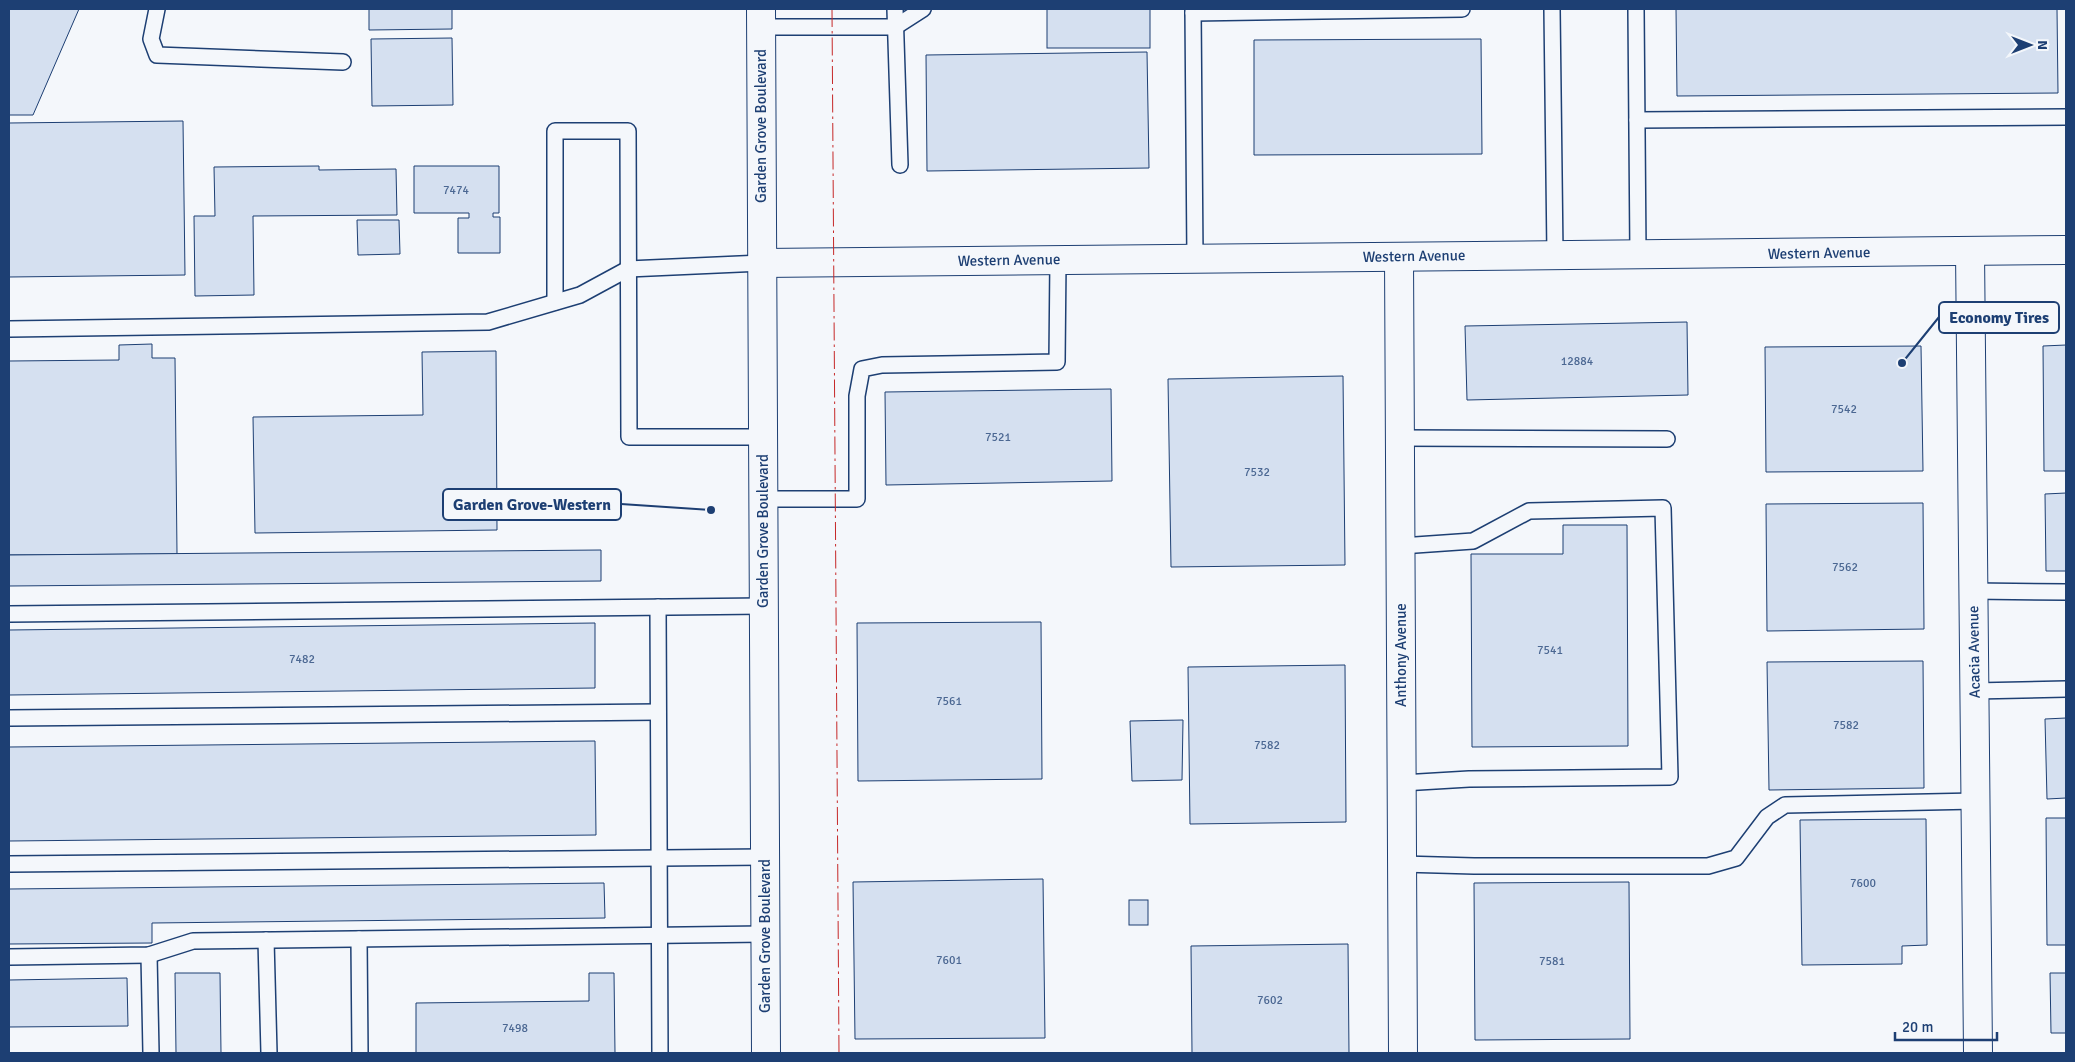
<svg xmlns="http://www.w3.org/2000/svg" width="2075" height="1062" font-family="Signika,sans-serif">
	<style>
		.building { fill: #d5e0f0; stroke: #1d3f73 }
		.lines { fill: none; stroke-linecap: round; stroke-linejoin: round }
		.lane-casing { stroke: #1d3f73; stroke-width: 18 }
		.street-casing { stroke: #1d3f73; stroke-width: 30 }
		.secondary-casing { stroke: #1d3f73; stroke-width: 30 }
		.primary-casing { stroke: #1d3f73; stroke-width: 30 }
		.lane { stroke: #f4f7fb; stroke-width: 15 }
		.street { stroke: #f4f7fb; stroke-width: 28 }
		.secondary { stroke: #f4f7fb; stroke-width: 28 }
		.primary { stroke: #f4f7fb; stroke-width: 28 }
		.power { stroke: #c62828; stroke-width: 1; stroke-dasharray: 18 4 2.5 4; stroke-linecap: butt }
		.labels { text-anchor: middle; dominant-baseline: central; stroke-width: 4; stroke-linejoin: round; paint-order: stroke }
		.number-label { font-size: 12px; fill: #4b6792 }
		.street-label { font-size: 15px; fill: #1d3f73; stroke: #f4f7fb }
		.leader { fill: none; stroke: #1d3f73; stroke-width: 2 }
		.callout-dot { fill: #1d3f73; stroke: #f4f7fb; stroke-width: 2 }
		.callout { fill: #f4f7fb; stroke: #1d3f73; stroke-width: 2 }
		.callout-label { font-size: 16px; text-anchor: middle; font-weight: bold; fill: #1d3f73 }
	</style>
	<rect width="100%" height="100%" fill="#f4f7fb"/>
	<g class="building">
		<polygon points="9,9 79,9 33,115 9,115"/>
		<polygon points="369,9 452,9 452,29 369,30"/>
		<rect x="1047" y="9" width="103" height="39"/>
		<polygon points="1676,9 2057,9 2058,93 1677,96"/>
		<polygon points="452,38 453,105 372,106 371,39"/>
		<polygon points="1481,39 1482,154 1254,155 1254,40"/>
		<polygon points="1147,52 1149,168 927,171 926,55"/>
		<polygon points="183,121 185,275 9,277 9,123"/>
		<polygon points="319,166 319,170 396,169 397,215 253,216 254,295 195,296 194,216 215,216 214,167"/>
		<polygon points="414,166 499,166 499,213 493,213 493,217 500,217 500,253 458,253 458,218 469,218 469,213 414,213"/>
		<polygon points="357,220 399,220 400,254 358,255"/>
		<polygon points="1687,322 1688,395 1467,400 1465,326"/>
		<polygon points="152,344 152,358 175,358 177,554 9,555 9,361 119,360 119,345"/>
		<polygon points="2066,345 2066,471 2044,471 2043,346"/>
		<polygon points="1921,346 1923,471 1766,472 1765,347"/>
		<polygon points="496,351 497,530 255,533 253,417 423,415 422,352"/>
		<polygon points="1343,376 1345,565 1171,567 1168,379"/>
		<polygon points="1111,389 1112,481 886,485 885,392"/>
		<polygon points="2066,493 2066,571 2046,571 2045,494"/>
		<polygon points="1923,503 1924,629 1767,631 1766,504"/>
		<polygon points="1563,525 1627,525 1628,746 1472,747 1471,554 1563,554"/>
		<polygon points="601,550 601,581 9,586 9,555"/>
		<polygon points="1041,622 1042,779 858,781 857,623"/>
		<polygon points="595,623 595,688 9,695 9,630"/>
		<polygon points="1923,661 1924,788 1769,790 1767,662"/>
		<polygon points="1345,665 1346,822 1190,824 1188,667"/>
		<polygon points="2066,718 2066,798 2047,799 2045,719"/>
		<polygon points="1183,720 1182,780 1132,781 1130,721"/>
		<polygon points="595,741 596,835 9,841 9,747"/>
		<polygon points="2046,818 2066,818 2066,945 2047,945"/>
		<polygon points="1926,819 1927,945 1902,946 1902,964 1802,965 1800,820"/>
		<polygon points="1043,879 1045,1038 855,1039 853,882"/>
		<polygon points="1629,882 1630,1039 1475,1040 1474,883"/>
		<polygon points="604,883 605,918 152,923 152,943 9,944 9,889"/>
		<rect x="1129" y="900" width="19" height="25"/>
		<polygon points="1348,944 1349,1053 1192,1053 1191,946"/>
		<polygon points="175,973 220,973 221,1053 176,1053"/>
		<polygon points="589,973 614,973 615,1053 416,1053 416,1003 589,1001"/>
		<polygon points="2050,973 2066,973 2066,1033 2051,1033"/>
		<polygon points="127,978 128,1026 9,1027 9,980"/>
	</g>
	<g class="lines">
		<defs>
			<g id="lane">
				<polyline points="157,9 151,39 157,55 343,62"/>
				<polyline points="895,9 900,165"/>
				<polyline points="1193,9 1195,259"/>
				<polyline points="1552,9 1555,255"/>
				<polyline points="1636,9 1638,254"/>
				<polyline points="1193,13 1462,9"/>
				<polyline points="761,27 895,27 923,9"/>
				<polyline points="1637,120 2066,117"/>
				<polyline points="555,302 555,131 628,131 629,437 762,437"/>
				<polyline points="9,329 488,322 580,295 628,269 762,263"/>
				<polyline points="1400,438 1667,439"/>
				<polyline points="763,499 857,499 857,396 862,369 882,365 1057,362 1058,260"/>
				<polyline points="1401,546 1473,541 1529,511 1663,508 1670,777 1469,779 1402,783"/>
				<polyline points="1973,591 2066,592"/>
				<polyline points="658,607 660,1053"/>
				<polyline points="9,614 764,606"/>
				<polyline points="1974,691 2066,689"/>
				<polyline points="9,718 658,712"/>
				<polyline points="9,864 765,857"/>
				<polyline points="1402,864 1474,866 1708,866 1736,858 1767,817 1785,805 1976,801"/>
				<polyline points="359,939 360,1053"/>
				<polyline points="266,940 269,1053"/>
				<polyline points="149,955 151,1053"/>
				<polyline points="9,957 149,955 193,941 765,934"/>
			</g>
			<g id="street">
				<polyline points="1970,251 1978,1053"/>
				<polyline points="1399,257 1403,1053"/>
			</g>
			<polyline id="secondary" points="762,263 2066,250"/>
			<polyline id="primary" points="761,9 766,1053"/>
		</defs>
		<use href="#lane" class="lane-casing"/>
		<use href="#street" class="street-casing"/>
		<use href="#secondary" class="secondary-casing"/>
		<use href="#primary" class="primary-casing"/>
		<use href="#lane" class="lane"/>
		<use href="#street" class="street"/>
		<use href="#secondary" class="secondary"/>
		<use href="#primary" class="primary"/>
		<polyline class="power" points="832,9 839,1053"/>
	</g>
	<g class="labels">
		<g class="number-label">
			<text x="456" y="190">7474</text>
			<text x="1577" y="361">12884</text>
			<text x="1844" y="409">7542</text>
			<text x="998" y="437">7521</text>
			<text x="1257" y="472">7532</text>
			<text x="1845" y="567">7562</text>
			<text x="1550" y="650">7541</text>
			<text x="302" y="659">7482</text>
			<text x="949" y="701">7561</text>
			<text x="1846" y="725">7582</text>
			<text x="1267" y="745">7582</text>
			<text x="1863" y="883">7600</text>
			<text x="949" y="960">7601</text>
			<text x="1552" y="961">7581</text>
			<text x="1270" y="1000">7602</text>
			<text x="515" y="1028">7498</text>
		</g>
		<g class="street-label">
			<text transform="translate(761 126) rotate(-90)">Garden Grove Boulevard</text>
			<text transform="translate(1819 253) rotate(-1)">Western Avenue</text>
			<text transform="translate(1414 256) rotate(-1)">Western Avenue</text>
			<text transform="translate(1009 260) rotate(-1)">Western Avenue</text>
			<text transform="translate(763 531) rotate(-90)">Garden Grove Boulevard</text>
			<text transform="translate(1974 652) rotate(-91)">Acacia Avenue</text>
			<text transform="translate(1401 655) rotate(-90)">Anthony Avenue</text>
			<text transform="translate(765 936) rotate(-90)">Garden Grove Boulevard</text>
		</g>
	</g>
	<path class="leader" d="M1902 363L1939 317M711 510L621 504"/>
	<g class="callout-dot">
		<circle cx="1902" cy="363" r="5"/>
		<circle cx="711" cy="510" r="5"/>
	</g>
	<g class="callout">
		<rect x="1939" y="302" width="120" height="31" rx="5"/>
		<rect x="443" y="489" width="178" height="31" rx="5"/>
	</g>
	<g class="callout-label">
		<text x="1999" y="323">Economy Tires</text>
		<text x="532" y="510">Garden Grove-Western</text>
	</g>
	<rect width="2075" height="1062" fill="none" stroke="#1d3f73" stroke-width="20"/>
	<g transform="translate(2030 45) rotate(90)" stroke="#f4f7fb" stroke-width="4" paint-order="stroke">
	<path d="M0-4L9 19L0 12L-9 19Z" fill="#1d3f73"/>
	<text y="-8" font-size="14" font-weight="bold" text-anchor="middle" fill="#1d3f73">N</text>
	</g>
	<path d="M1895 1032v8h102v-8" fill="none" stroke="#1d3f73" stroke-width="2.5"/>
	<text x="1902" y="1032" font-size="15" fill="#1d3f73" stroke="#f4f7fb" stroke-width="4" paint-order="stroke">20 m</text>
</svg>
